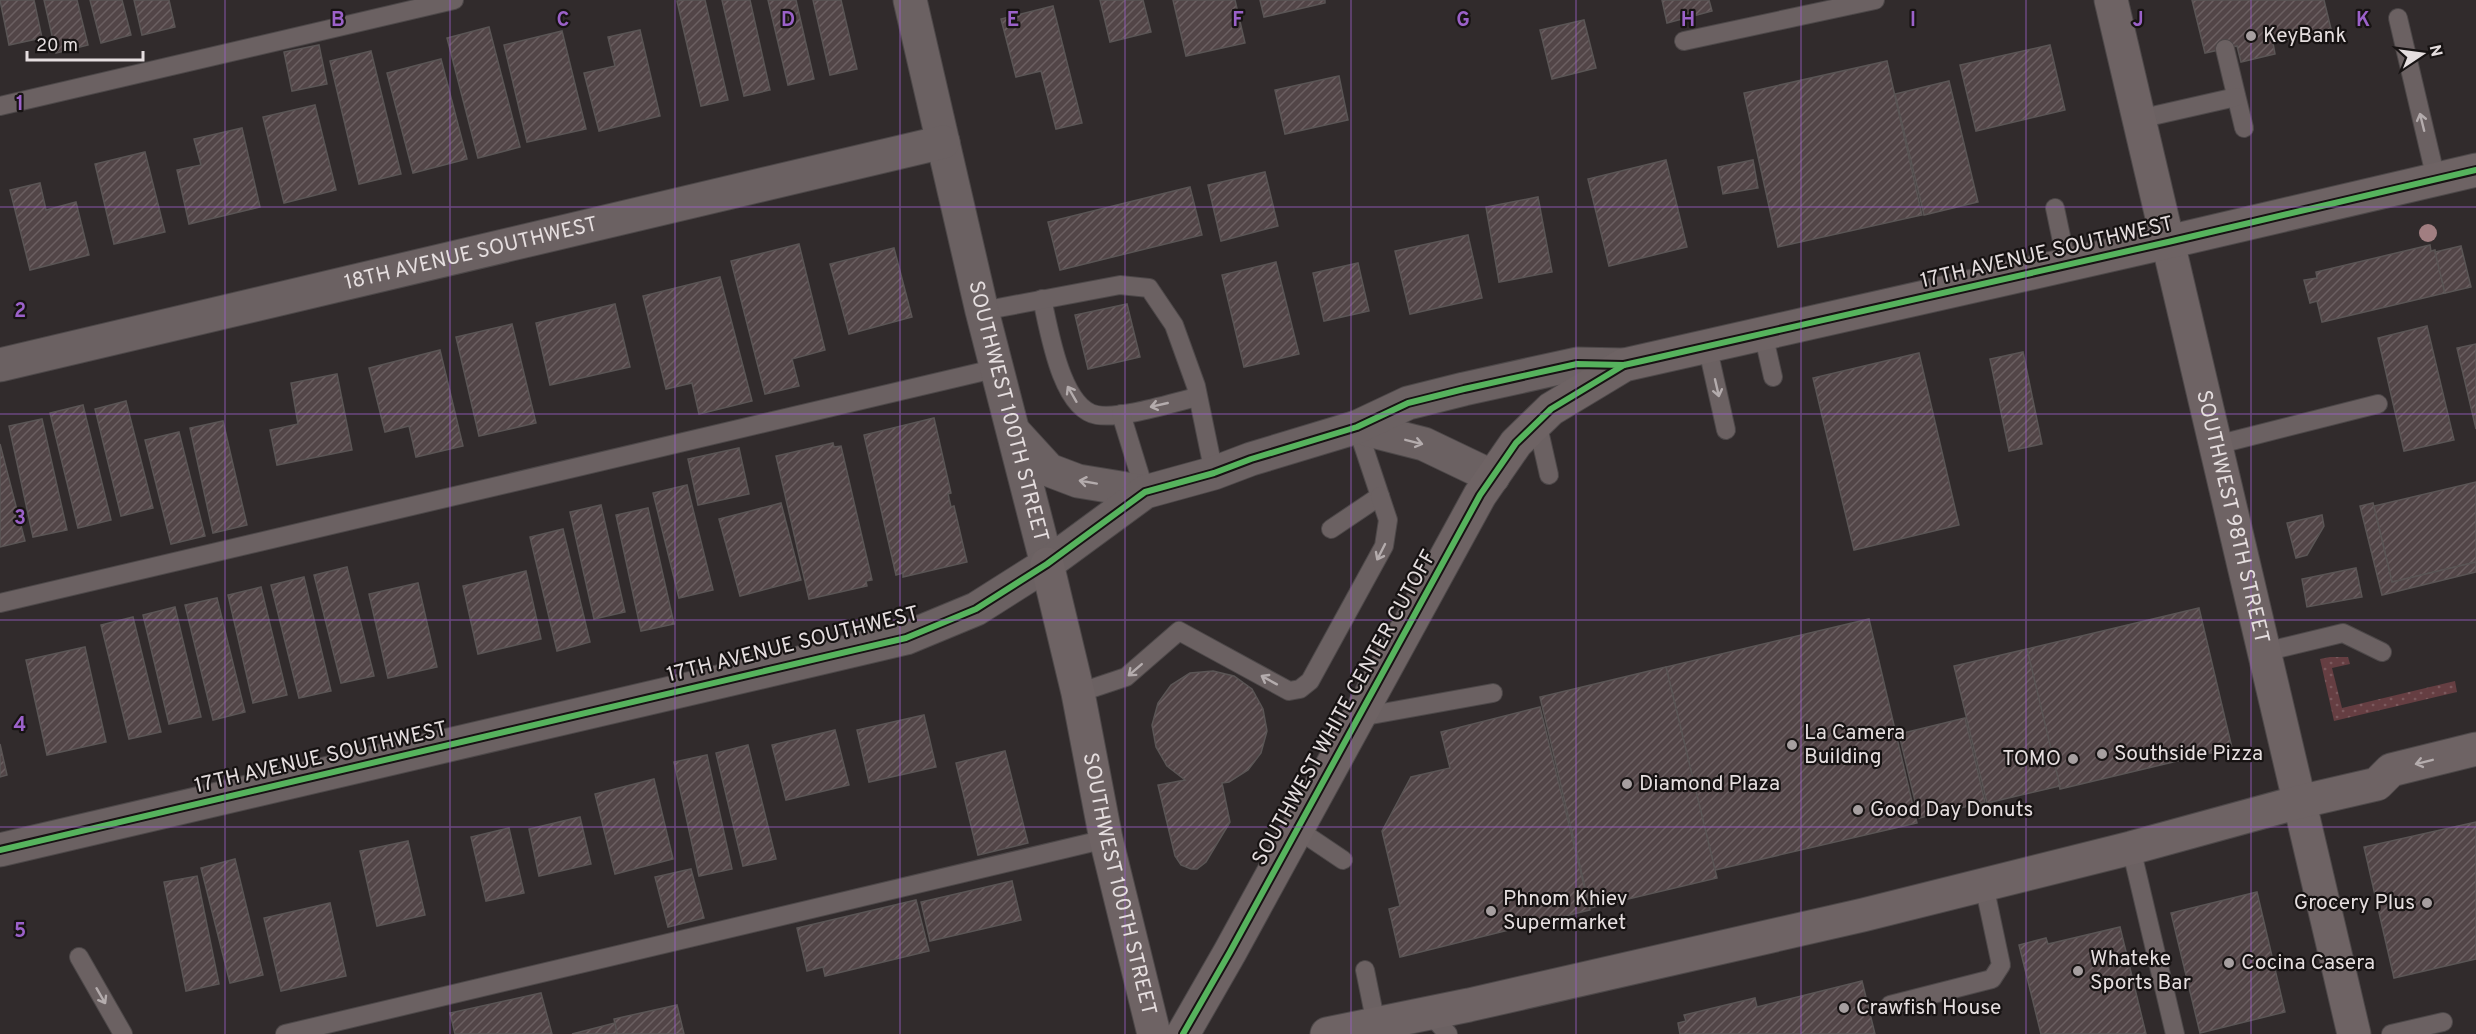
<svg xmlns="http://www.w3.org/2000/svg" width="2476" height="1034" font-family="Overpass,sans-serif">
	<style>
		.grass { fill: url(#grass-dots) }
		.building { fill: url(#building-hatch); stroke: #5a5555; stroke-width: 1.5 }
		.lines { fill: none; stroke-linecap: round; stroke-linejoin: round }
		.lane-casing { stroke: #4d4849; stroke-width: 20 }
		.street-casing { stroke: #4d4849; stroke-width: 35 }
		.secondary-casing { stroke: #4d4849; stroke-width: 35 }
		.lane { stroke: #6b6162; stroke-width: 18 }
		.street { stroke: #6b6162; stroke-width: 33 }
		.secondary { stroke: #6e6364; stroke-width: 33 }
		.cycleway-casing { stroke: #171313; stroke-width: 10 }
		.cycleway { stroke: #56b35d; stroke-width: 6 }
		.tree { fill: #a17e81 }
		.oneway { stroke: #b4acad }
		.oneway2 { stroke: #b5adae }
		.grid { fill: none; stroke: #9b61c9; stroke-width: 1.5; stroke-opacity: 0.55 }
		.poi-dot { fill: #a69fa0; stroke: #171313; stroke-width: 2 }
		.labels { text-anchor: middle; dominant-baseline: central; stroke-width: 4.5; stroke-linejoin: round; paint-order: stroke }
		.poi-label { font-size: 21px; fill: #e5dedf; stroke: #171313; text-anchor: start }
		.street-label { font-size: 21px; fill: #e5dedf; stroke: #171313 }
		.grid-label { font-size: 20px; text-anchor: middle; font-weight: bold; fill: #9b61c9; stroke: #171313; stroke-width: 4.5; stroke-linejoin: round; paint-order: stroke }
	</style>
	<defs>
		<pattern id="grass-dots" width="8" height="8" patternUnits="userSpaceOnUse" patternTransform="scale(1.5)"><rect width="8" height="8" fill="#653e42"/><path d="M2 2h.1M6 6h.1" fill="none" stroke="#7b595d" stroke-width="1.8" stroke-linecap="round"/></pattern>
		<pattern id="building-hatch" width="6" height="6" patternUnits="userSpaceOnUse" patternTransform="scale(1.5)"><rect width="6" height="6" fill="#524547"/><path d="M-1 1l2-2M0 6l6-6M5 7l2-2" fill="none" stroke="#6b5f61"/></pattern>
	</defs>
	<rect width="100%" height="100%" fill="#312b2c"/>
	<polygon class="grass" points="2330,657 2348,657 2350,664 2332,668 2342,708 2455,681 2457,692 2334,721 2320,659"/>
	<g class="building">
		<polygon points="0,0 34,0 42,38 9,45"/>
		<polygon points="44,0 77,0 88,45 56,53"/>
		<polygon points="90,0 122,0 131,35 101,43"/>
		<polygon points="134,0 169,0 175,27 142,35"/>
		<polygon points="683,0 705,0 728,100 701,106 677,1"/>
		<polygon points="722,0 750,0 770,90 744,96"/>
		<polygon points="768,0 796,0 814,79 788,85"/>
		<polygon points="813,0 841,0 857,69 830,75"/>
		<polygon points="1100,0 1143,0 1151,32 1110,42"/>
		<polygon points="1173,0 1235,0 1245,43 1186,56"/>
		<polygon points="1260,0 1325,0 1325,3 1264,17"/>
		<polygon points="1662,0 1709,0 1712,11 1667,23"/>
		<polygon points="2192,0 2324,0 2331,29 2273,43 2275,54 2241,62 2237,46 2205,53"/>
		<polygon points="1053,6 1082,123 1056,129 1041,71 1016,77 1001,19"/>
		<polygon points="1584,20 1596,68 1552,79 1540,30"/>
		<polygon points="489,27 520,147 478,158 447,38"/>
		<polygon points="640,30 660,116 599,131 584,73 615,66 608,37"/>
		<polygon points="562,31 586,129 527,142 504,45"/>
		<polygon points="319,45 327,84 292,91 284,52"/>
		<polygon points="2050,45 2065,110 1976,131 1960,65"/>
		<polygon points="371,51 401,174 359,184 330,61"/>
		<polygon points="441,59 467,159 413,173 387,73"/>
		<polygon points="1887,61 1922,215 1778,247 1744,93"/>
		<polygon points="1339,76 1348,120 1285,134 1275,90"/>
		<polygon points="1949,81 1978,202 1924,215 1895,94"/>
		<polygon points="315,105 336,190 284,203 263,117"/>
		<polygon points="242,128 260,207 189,224 177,170 201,165 194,139"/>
		<polygon points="145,152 165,232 114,244 95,164"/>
		<polygon points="1666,160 1687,247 1609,266 1588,179"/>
		<polygon points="1753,160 1758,188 1723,194 1718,167"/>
		<polygon points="1265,172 1278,226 1221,241 1208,185"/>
		<polygon points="40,183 46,210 76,202 89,255 30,270 10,190"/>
		<polygon points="1190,187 1202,235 1060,270 1048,222"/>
		<polygon points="1538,197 1552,272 1499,282 1486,207"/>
		<polygon points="1468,235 1482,298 1410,314 1395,251"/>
		<polygon points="799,244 825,350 792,359 799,386 765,394 731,261"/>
		<polygon points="2430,245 2431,251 2435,250 2445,293 2322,322 2317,301 2310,303 2304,280 2317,278 2316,272"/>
		<polygon points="2461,246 2471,287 2445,293 2435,252"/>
		<polygon points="894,248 912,317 849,334 830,264"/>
		<polygon points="1276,262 1299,354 1244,367 1222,275"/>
		<polygon points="1358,263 1369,311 1324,321 1313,273"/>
		<polygon points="720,277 752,401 699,414 692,383 666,389 643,296"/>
		<polygon points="615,304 630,367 550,385 536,323"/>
		<polygon points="1127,304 1140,357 1088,369 1075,315"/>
		<polygon points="512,324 536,423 479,436 456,337"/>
		<polygon points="2427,326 2454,440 2404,451 2378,338"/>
		<polygon points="2476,344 2476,429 2457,348"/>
		<polygon points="440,350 463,446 416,457 409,426 385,432 369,368"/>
		<polygon points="2023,352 2042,444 2009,451 1990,359"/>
		<polygon points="1919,353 1959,525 1854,550 1813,378"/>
		<polygon points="337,374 352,450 277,465 270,430 298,424 291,383"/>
		<polygon points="126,401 153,508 121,516 95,409"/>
		<polygon points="83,405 111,520 78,528 50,413"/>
		<polygon points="934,418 951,493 948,494 951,507 954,506 967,562 903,577 903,573 896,575 864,435"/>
		<polygon points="42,419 67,530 33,537 9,426"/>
		<polygon points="223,421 247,525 213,533 190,428"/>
		<polygon points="179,432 205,536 171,544 145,440"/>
		<polygon points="833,443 834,447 841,446 872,580 866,581 867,586 809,599 776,456"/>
		<polygon points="0,444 25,541 0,547"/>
		<polygon points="739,448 749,494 698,505 688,459"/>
		<polygon points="2476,482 2476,562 2392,582 2374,506"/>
		<polygon points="687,485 713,590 679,598 653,493"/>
		<polygon points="781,503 801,580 740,596 719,519"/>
		<polygon points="2373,503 2392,582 2476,562 2476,572 2382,595 2360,506"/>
		<polygon points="601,505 625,612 594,619 570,512"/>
		<polygon points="648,508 674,624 641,631 616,515"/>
		<polygon points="2322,515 2324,526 2307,555 2296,558 2287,523"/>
		<polygon points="563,529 590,642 557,651 530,537"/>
		<polygon points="347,567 374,676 341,683 314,575"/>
		<polygon points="2356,568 2362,597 2307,607 2302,579"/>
		<polygon points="526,571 541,639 478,654 463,586"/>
		<polygon points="304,577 331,691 299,698 271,585"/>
		<polygon points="418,583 437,667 388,678 369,594"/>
		<polygon points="261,587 287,695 253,703 228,595"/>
		<polygon points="217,598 245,712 213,720 185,605"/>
		<polygon points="175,607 201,717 169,724 143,615"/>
		<polygon points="2199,608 2232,748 2060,789 2027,649"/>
		<polygon points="133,617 161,732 129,739 101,625"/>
		<polygon points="1869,619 1917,823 1715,870 1666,667"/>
		<polygon points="85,647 106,742 47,755 26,660"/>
		<polygon points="2027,649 2060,786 1987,803 1954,666"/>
		<polygon points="1666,667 1717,878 1590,908 1540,697"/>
		<polygon points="1213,671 1234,676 1252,689 1263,709 1267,731 1261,753 1248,770 1229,782 1222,783 1230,822 1206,862 1197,869 1191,869 1181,865 1175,856 1158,785 1185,780 1167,766 1156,747 1152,725 1158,703 1171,685 1190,673"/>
		<polygon points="1540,707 1590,910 1400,957 1389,909 1400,906 1382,831 1411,777 1450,768 1441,732"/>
		<polygon points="924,715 936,767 869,782 857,730"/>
		<polygon points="1965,718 1985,802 1919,818 1899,734"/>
		<polygon points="835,730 849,785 786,800 772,745"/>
		<polygon points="0,744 7,775 0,777"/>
		<polygon points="748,745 776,859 743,866 716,753"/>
		<polygon points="1005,751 1028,843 978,855 956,763"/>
		<polygon points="707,755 732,869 699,876 674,762"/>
		<polygon points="654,779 673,859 615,874 595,794"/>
		<polygon points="580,817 591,864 539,876 529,829"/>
		<polygon points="2476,822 2476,959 2394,978 2364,847"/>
		<polygon points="509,828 524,893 486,901 471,837"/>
		<polygon points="408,841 425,915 377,926 360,851"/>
		<polygon points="235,859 263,975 230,983 201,868"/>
		<polygon points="691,869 704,918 668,927 655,877"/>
		<polygon points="197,876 219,984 186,991 164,882"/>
		<polygon points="1012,881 1021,920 930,941 921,902"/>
		<polygon points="2257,892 2285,1012 2200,1033 2171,913"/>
		<polygon points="916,900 929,951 825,976 823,967 807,971 797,928"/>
		<polygon points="330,903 346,976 281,991 264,918"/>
		<polygon points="2120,927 2146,1034 2041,1034 2019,945 2046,938 2048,944"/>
		<polygon points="1862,981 1875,1034 1680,1034 1678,1023 1686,1021 1684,1015 1755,998 1757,1007"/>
		<polygon points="541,993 552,1034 455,1034 450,1013"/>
		<polygon points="677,1005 684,1034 617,1034 614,1019"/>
		<polygon points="615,1023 617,1034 572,1034"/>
	</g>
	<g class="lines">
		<defs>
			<g id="lane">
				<polyline points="2398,18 2436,179"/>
				<polyline points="1684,41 1875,0"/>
				<polyline points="2225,49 2244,128"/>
				<polyline points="0,106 454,0"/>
				<polyline points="2139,119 2236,97"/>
				<polyline points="2055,208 2067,265"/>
				<path d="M 1042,299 C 1049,329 1061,409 1097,415 C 1123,419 1171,403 1197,397"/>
				<polyline points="982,311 1120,285 1149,288 1174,325 1196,386 1214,473"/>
				<polyline points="1763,333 1773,377"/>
				<polyline points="1707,345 1726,430"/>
				<polyline points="1121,414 1145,492"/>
				<polyline points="1537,422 1549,475"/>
				<polyline points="2216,445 2378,404"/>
				<polyline points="1331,529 1380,496 1357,427"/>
				<polyline points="0,603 998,368"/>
				<polyline points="2264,652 2343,633 2382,652"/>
				<polyline points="1078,693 1126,677 1179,631 1289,691 1300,689 1310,681 1384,546 1388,520 1380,496"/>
				<polyline points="1360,717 1493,693"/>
				<polyline points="1297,829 1343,860"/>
				<polyline points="2131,848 2175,1034"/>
				<polyline points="79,957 123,1034"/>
				<polyline points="1365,970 1376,1024"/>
				<polyline points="1890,1005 1992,979 2001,965 1984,885"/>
				<polyline points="1430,1014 1448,1034"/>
				<polyline points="285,1034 1106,839"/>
				<polyline points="2391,1034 2443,1022"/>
			</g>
			<g id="street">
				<path id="s1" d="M 910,0 L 982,311 L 1047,564"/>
				<path id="s2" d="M 0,365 L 943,142"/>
				<polyline points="1357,427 1424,444 1493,477"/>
				<polyline points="1016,434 1049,470 1078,481 1145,492"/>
				<polyline points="0,850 906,638 976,609 1047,564 1145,492 1214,473 1251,459 1357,427 1408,403 1464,389 1577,364 1624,365"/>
			</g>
			<g id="secondary">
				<path id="s3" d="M 2111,0 L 2354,1034"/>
				<path id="s4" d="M 1047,564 L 1078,693 L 1106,839 L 1154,1034"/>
				<polyline points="1183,1034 1230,952 1480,495 1516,443 1551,409 1624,365 2168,242 2476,170"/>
				<polyline points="1327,1034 1469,1005 1863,915 2131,848 2299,802 2377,784 2391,770 2476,749"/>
			</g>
		</defs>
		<use href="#lane" class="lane-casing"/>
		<use href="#street" class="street-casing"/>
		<use href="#secondary" class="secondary-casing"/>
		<use href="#lane" class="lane"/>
		<use href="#street" class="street"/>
		<use href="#secondary" class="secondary"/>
		<defs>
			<g id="cycleway">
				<polyline points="0,850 906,638 976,609 1047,564 1145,492 1214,473 1251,459 1357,427 1408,403 1464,389 1577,364 1624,365 1642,361 2168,242 2476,170"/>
				<polyline points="1183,1034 1230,952 1480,495 1516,443 1551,409 1624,365"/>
			</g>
		</defs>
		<use href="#cycleway" class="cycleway-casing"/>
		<use href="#cycleway" class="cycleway"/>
	</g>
	<circle class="tree" cx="2428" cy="233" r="9"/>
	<defs><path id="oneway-shaft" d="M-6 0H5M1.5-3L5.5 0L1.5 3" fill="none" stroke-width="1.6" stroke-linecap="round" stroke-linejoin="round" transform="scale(1.5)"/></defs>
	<g class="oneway">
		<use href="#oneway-shaft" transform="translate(2422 122) rotate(-104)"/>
		<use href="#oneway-shaft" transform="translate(1717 388) rotate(77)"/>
		<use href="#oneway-shaft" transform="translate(1072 394) rotate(-120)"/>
		<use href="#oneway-shaft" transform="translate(1159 405) rotate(167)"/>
		<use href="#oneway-shaft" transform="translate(1414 442) rotate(14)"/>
		<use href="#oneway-shaft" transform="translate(1088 482) rotate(-170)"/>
		<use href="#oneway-shaft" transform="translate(1381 552) rotate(117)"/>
		<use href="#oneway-shaft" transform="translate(1135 670) rotate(139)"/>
		<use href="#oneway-shaft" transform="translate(1269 680) rotate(-151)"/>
		<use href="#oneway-shaft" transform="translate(101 996) rotate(60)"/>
	</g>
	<use class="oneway2" href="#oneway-shaft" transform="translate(2424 762) rotate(166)"/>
	<path class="grid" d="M 225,0 L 225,1034M 450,0 L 450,1034M 675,0 L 675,1034M 900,0 L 900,1034M 1125,0 L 1125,1034M 1351,0 L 1351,1034M 1576,0 L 1576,1034M 1801,0 L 1801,1034M 2026,0 L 2026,1034M 2251,0 L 2251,1034M 0,207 L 2476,207M 0,414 L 2476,414M 0,620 L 2476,620M 0,827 L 2476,827"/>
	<g class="poi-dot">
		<circle cx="2251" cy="36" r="6"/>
		<circle cx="1792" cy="745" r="6"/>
		<circle cx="2102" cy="754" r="6"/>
		<circle cx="2073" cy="759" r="6"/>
		<circle cx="1627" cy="784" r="6"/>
		<circle cx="1858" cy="810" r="6"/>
		<circle cx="2427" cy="903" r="6"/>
		<circle cx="1491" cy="911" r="6"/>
		<circle cx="2229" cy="963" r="6"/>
		<circle cx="2078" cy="971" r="6"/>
		<circle cx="1844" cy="1008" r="6"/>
	</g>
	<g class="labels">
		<g class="poi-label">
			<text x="2263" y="36">KeyBank</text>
			<text x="1804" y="733">La Camera<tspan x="1804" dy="24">Building</tspan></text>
			<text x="2114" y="754">Southside Pizza</text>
			<text x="2061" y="759" text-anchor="end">TOMO</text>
			<text x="1639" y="784">Diamond Plaza</text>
			<text x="1870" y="810">Good Day Donuts</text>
			<text x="1503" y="899">Phnom Khiev<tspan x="1503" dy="24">Supermarket</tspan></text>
			<text x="2415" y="903" text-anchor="end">Grocery Plus</text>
			<text x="2090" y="959">Whateke<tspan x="2090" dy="24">Sports Bar</tspan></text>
			<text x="2241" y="963">Cocina Casera</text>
			<text x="1856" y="1008">Crawfish House</text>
		</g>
		<g class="street-label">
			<text stroke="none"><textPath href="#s2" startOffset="484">18TH AVENUE SOUTHWEST</textPath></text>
			<text transform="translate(2047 253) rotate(-13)">17TH AVENUE SOUTHWEST</text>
			<text stroke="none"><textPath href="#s1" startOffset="423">SOUTHWEST 100TH STREET</textPath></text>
			<text stroke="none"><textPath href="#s3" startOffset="531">SOUTHWEST 98TH STREET</textPath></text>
			<text transform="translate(793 645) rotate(-14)">17TH AVENUE SOUTHWEST</text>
			<text transform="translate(1345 708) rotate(-61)">SOUTHWEST WHITE CENTER CUTOFF</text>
			<text transform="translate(321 758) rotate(-13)">17TH AVENUE SOUTHWEST</text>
			<text stroke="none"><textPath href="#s4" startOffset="328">SOUTHWEST 100TH STREET</textPath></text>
		</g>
	</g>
	<g class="grid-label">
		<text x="338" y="26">B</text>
		<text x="563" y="26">C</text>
		<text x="788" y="26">D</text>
		<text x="1013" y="26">E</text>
		<text x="1238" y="26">F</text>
		<text x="1463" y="26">G</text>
		<text x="1688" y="26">H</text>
		<text x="1913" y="26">I</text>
		<text x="2138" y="26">J</text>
		<text x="2363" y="26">K</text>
		<text x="20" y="110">1</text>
		<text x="20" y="317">2</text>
		<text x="20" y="524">3</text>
		<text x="20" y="731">4</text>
		<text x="20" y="937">5</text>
	</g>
	<g transform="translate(2422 54) rotate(77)" stroke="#171313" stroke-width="4.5" paint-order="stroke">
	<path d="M0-4.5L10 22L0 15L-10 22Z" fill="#e5dedf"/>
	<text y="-9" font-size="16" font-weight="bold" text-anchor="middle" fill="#e5dedf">N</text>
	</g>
	<path d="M27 51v9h116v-9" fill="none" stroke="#e5dedf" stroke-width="3"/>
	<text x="36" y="51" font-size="18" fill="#e5dedf" stroke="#171313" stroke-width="4.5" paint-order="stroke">20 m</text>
</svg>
